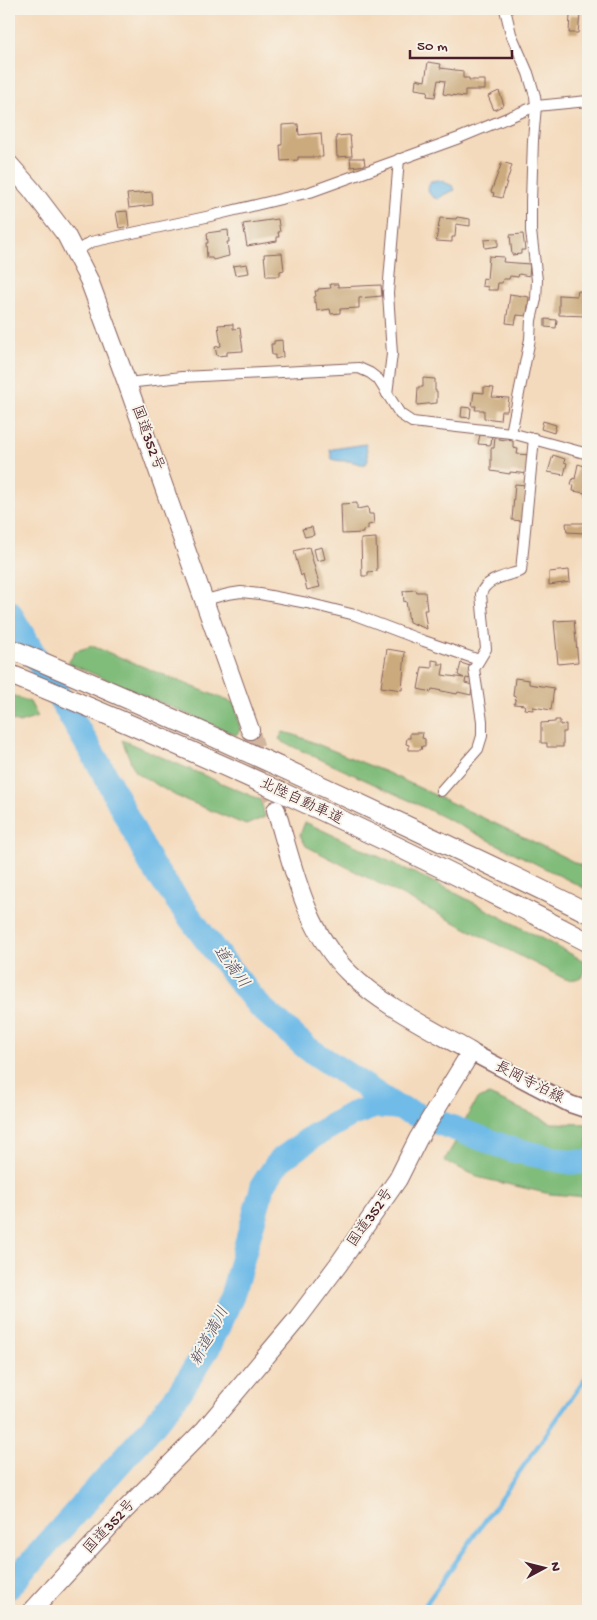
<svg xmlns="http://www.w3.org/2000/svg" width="597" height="1620" font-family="'Gochi Hand','Klee One',sans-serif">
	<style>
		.forest { fill: #80bc7a; stroke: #656e52 }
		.water { fill: #6fbbe8; stroke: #5c6d8a }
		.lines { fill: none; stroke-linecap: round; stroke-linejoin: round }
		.stream { stroke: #6fbbe8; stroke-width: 4.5 }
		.river { stroke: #6fbbe8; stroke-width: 25 }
		.building { fill: #cbaa7d }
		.trunk-tunnel { stroke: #d2b59f; stroke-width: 18; stroke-dasharray: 18 9; stroke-linecap: butt }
		.minor-casing { stroke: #86605e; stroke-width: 12 }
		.primary-casing { stroke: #86605e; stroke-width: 19 }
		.trunk-casing { stroke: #86605e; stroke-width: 20 }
		.motorway-casing { stroke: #86605e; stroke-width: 21 }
		.minor { stroke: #fff; stroke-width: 10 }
		.primary { stroke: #fff; stroke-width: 16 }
		.trunk { stroke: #fff; stroke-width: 18 }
		.motorway { stroke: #fff; stroke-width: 19 }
		.labels { text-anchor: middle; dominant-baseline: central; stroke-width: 4; stroke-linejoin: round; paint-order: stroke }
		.street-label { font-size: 15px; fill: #4a1f2b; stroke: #f7f3e8 }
		.water-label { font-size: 16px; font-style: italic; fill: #554e64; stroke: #f7f3e8 }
	</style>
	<rect width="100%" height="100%" fill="#f7f3e8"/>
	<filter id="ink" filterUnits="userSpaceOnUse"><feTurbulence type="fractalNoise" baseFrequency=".02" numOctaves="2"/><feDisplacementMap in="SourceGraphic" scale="10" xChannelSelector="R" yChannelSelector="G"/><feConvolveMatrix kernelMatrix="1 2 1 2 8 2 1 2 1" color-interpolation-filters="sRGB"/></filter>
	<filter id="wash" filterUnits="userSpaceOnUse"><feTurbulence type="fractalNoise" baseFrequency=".0096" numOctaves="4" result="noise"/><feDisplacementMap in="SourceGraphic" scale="20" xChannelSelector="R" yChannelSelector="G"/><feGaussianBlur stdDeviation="1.12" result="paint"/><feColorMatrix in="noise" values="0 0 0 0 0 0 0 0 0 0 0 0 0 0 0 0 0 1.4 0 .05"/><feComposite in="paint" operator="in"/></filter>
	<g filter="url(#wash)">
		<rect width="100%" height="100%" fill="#f4dabc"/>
		<g class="forest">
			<polygon points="92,646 236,704 240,730 236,735 68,663 76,651"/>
			<polygon points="9,694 30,702 38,717 19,723 9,719"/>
			<polygon points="283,732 295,735 388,773 530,840 588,869 588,890 417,804 283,742 279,739"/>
			<polygon points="122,740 261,800 265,817 246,825 176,796 135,772"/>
			<path d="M 305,822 L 444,887 L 588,963 C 586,977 578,981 565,979 L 306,846 L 300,835 Z"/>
			<polygon points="489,1095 552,1123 588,1124 588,1158 571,1157 512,1143 464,1122 477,1099"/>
			<polygon points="460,1134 513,1155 567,1166 588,1167 588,1197 550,1194 481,1178 444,1161"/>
		</g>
		<g class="water">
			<path d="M 439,180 L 453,186 L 455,190 L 445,194 L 438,199 C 429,197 425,189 431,181 Z"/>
			<path d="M 366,444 L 368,460 L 366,464 C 361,465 358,463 353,462 C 346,460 339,462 332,459 L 330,450 L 333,449 Z"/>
		</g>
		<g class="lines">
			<polyline class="stream" points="421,1611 588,1375"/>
			<g class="river">
				<polyline points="9,612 103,771 152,866 208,942 259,1006 307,1048 396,1107 513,1150 569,1162 588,1162"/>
				<polyline points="9,1587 151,1428 180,1392 209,1346 232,1296 263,1185 279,1161 312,1137 350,1115 375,1106 396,1107"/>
			</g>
		</g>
		<g id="blocks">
			<g class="building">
				<polygon points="570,15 580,15 578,33 569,33"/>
				<polygon points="428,62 441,64 440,68 463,71 463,78 469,78 469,80 485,80 485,90 465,90 465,97 443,94 445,81 438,80 435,97 427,96 428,91 415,89 416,79 425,81"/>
				<polygon points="499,91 504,105 494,110 488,96"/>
				<polygon points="298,124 299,135 321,133 323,157 298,157 298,160 281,161 280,145 282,145 282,125"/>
				<polygon points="350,135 352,156 337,157 336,136"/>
				<polygon points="350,158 364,158 365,165 351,167"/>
				<polygon points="502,162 512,165 502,198 493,196 494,193 491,192"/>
				<polygon points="152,192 153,205 129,208 127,194"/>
				<polygon points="127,211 129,226 119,228 116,212"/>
				<polygon points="457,217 470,219 470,226 456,224 455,237 452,237 452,242 436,241 440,218 456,219"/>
				<polygon points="278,219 280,232 278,232 279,237 277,237 277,241 247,246 243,224"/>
				<polygon points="228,230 229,242 227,242 229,256 213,260 212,258 207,258 206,243 208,243 207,233"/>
				<polygon points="523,234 525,250 521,250 521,254 512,255 510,235"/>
				<polygon points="498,239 498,246 485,248 484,240"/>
				<polygon points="282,253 284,270 280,271 280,276 266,276 264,254"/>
				<polygon points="489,256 504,257 503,262 530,264 529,276 519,274 518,277 510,276 509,279 503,279 502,283 498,283 497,290 488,290 488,287 482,286 483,278 487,279"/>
				<polygon points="247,264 249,273 235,275 233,266"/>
				<polygon points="330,284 338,284 338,287 381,285 382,296 359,298 359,308 340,309 340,313 331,314 330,309 317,311 316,302 314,303 314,297 316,296 315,291 318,291 318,289 331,288"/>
				<polygon points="578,291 588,292 587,316 559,315 559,295 577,296"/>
				<polygon points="510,294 529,297 527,316 517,315 515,324 506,323"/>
				<polygon points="545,319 557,320 556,328 545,327"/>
				<polygon points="233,324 233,329 240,328 243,351 227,352 227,355 217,356 215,347 221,346 218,325"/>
				<polygon points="282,340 283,357 275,359 275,355 272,355 271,344 274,344 274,341"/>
				<polygon points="423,378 435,379 435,391 437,391 437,403 417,405 418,387 423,387"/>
				<polygon points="484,387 494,388 492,397 509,398 507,411 501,411 500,420 484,418 484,410 475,410 476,406 472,406 474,392 484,393"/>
				<polygon points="462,407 471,408 470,418 461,417"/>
				<polygon points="543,421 556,425 554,433 541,429"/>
				<polygon points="480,435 492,435 491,445 478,444"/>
				<polygon points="495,436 500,436 499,439 513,441 513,448 518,449 517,454 531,455 529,474 510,472 510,474 491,471 491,448 494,448"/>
				<polygon points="553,455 565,459 564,462 567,463 564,475 548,472"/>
				<polygon points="578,464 588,467 588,497 585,497 585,493 573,491 574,485 571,484 573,478 575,479"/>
				<polygon points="515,484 526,485 522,521 512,520"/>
				<polygon points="357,503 357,509 368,507 369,514 373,514 374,524 368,525 368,529 363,530 363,533 342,534 341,504"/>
				<polygon points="566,523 585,523 585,533 567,532"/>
				<polygon points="312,527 314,535 305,537 302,529"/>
				<polygon points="376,538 377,571 368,572 368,576 362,576 361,539"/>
				<polygon points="309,547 320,587 307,590 303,574 301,576 294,551"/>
				<polygon points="322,547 325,559 317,561 314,549"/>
				<polygon points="569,570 570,582 549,585 549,572"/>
				<polygon points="416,590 417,592 425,592 427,610 424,610 427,629 409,622 406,601 404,602 403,591"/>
				<polygon points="574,620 578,662 558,664 554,621"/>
				<polygon points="387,649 405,652 402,690 381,687"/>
				<polygon points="432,660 438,661 438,664 444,664 442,675 464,678 458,675 461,663 473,667 471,679 466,678 465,683 472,685 471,695 458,692 457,694 432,689 431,692 418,689 422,667 432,668"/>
				<polygon points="515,678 529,680 529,684 554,688 551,710 533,707 533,710 524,709 525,705 514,704 516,697 513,696"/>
				<polygon points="555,720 560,720 560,725 566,724 566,732 563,732 563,747 547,747 547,743 541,743 541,723 555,722"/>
				<polygon points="410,733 423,733 422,738 425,739 425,746 422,746 421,750 409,750 409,745 406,744 407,738 410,738"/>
			</g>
		</g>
	</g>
	<g filter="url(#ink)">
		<use href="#blocks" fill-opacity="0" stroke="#86605e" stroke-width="1"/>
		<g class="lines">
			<polyline class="trunk-tunnel" points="250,730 276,810"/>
			<defs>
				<g id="minor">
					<polyline points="505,9 511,34 528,73 535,96 536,106 533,140 531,201 531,231 537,280 536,299 531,320 530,339 511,433"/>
					<polyline points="75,252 91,242 206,217 310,192 459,138 536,106 588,101"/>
					<polyline points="127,383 182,377 359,368 370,373 378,379 400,414 412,422 511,433 588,454"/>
					<polyline points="387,394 392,354 388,293 399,159"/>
					<polyline points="205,600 228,594 241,592 260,594 307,603 355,615 424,641 479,660"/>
					<path d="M 441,791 L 478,749 L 482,736 L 482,721 L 474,669 L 486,649 L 481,594 C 486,578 507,576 521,571 L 534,438"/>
				</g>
				<polyline id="primary" points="471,1052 570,1104 588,1110"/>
				<g id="trunk">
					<polyline points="9,164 31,189 66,235 89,280 127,383 250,730"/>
					<path d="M 32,1611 L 123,1512 L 205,1429 L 298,1318 L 338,1265 L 398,1179 L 418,1139 L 471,1052 C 433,1030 380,1004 349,973 C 305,930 293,866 276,810"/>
				</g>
				<g id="motorway">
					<path d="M 9,648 C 142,704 274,763 405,825 C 466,854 528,882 588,913"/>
					<path d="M 9,674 C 206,754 399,844 588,942"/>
				</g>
			</defs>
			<use href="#minor" class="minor-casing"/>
			<use href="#primary" class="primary-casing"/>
			<use href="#trunk" class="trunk-casing"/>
			<use href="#motorway" class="motorway-casing"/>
			<use href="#minor" class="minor"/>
			<use href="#primary" class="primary"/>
			<use href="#trunk" class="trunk"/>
			<use href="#motorway" class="motorway"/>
		</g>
	</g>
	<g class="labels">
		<g class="street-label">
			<text transform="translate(147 438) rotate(70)">国道352号</text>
			<text transform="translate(301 802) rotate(25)">北陸自動車道</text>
			<text transform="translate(529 1083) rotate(27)">長岡寺泊線</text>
			<text transform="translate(371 1218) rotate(-55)">国道352号</text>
			<text transform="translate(110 1527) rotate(-47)">国道352号</text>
		</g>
		<g class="water-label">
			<text transform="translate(230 968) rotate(53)">道満川</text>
			<text transform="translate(211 1337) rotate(-62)">新道満川</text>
		</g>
	</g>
	<rect width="597" height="1620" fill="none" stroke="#f7f3e8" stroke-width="30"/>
	<g transform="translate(544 1568) rotate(83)" stroke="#f7f3e8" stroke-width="4" paint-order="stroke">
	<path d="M0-4L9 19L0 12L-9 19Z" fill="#4a1f2b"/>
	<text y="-8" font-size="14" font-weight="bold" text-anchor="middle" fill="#4a1f2b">N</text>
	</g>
	<path d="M410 50v8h102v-8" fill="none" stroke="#4a1f2b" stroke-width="2.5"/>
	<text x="417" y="50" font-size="15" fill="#4a1f2b" stroke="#f7f3e8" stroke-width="4" paint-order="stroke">50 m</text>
</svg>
